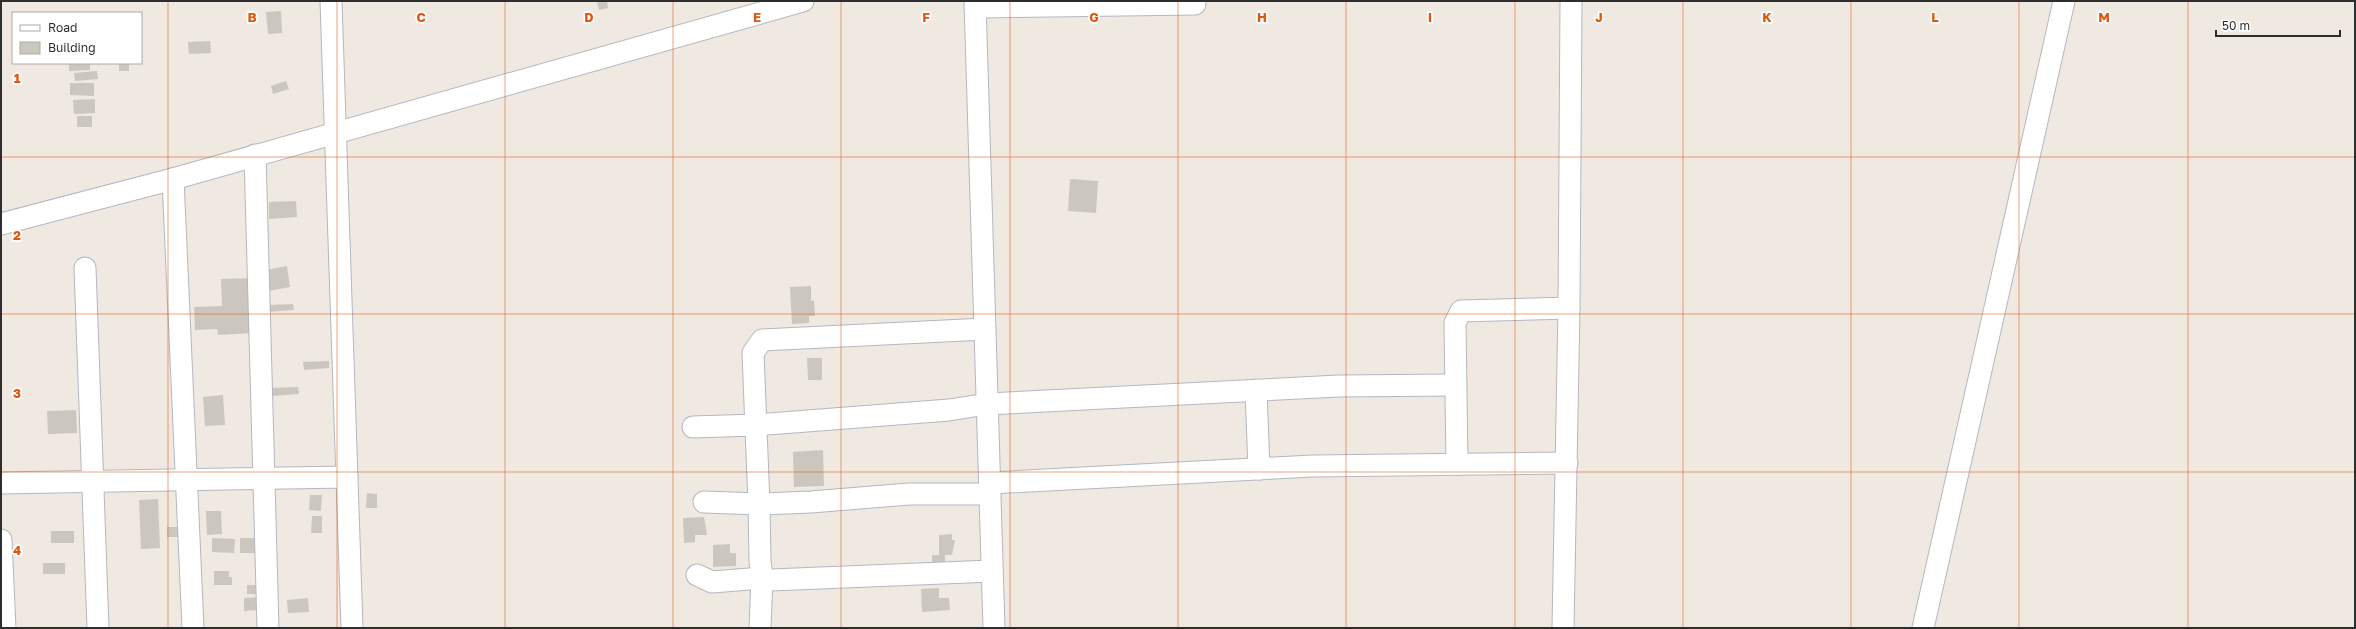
<svg xmlns="http://www.w3.org/2000/svg" width="2356" height="629" font-family="'Golos Text',sans-serif">
	<style>
		.building { fill: #cbc7bf }
		.lines { fill: none; stroke-linecap: round; stroke-linejoin: round }
		.minor-casing { stroke: #b4b7c1; stroke-width: 23 }
		.minor { stroke: #fff; stroke-width: 21 }
		.grid { fill: none; stroke: #df570e; stroke-width: 1; stroke-opacity: 0.55 }
		.grid-label { font-size: 13px; text-anchor: middle; font-weight: bold; fill: #df570e; stroke: #fff; stroke-width: 3.5; stroke-linejoin: round; paint-order: stroke }
	</style>
	<rect width="100%" height="100%" fill="#efe9e1"/>
	<g class="building">
		<polygon points="597,1 607,1 608,8 599,10"/>
		<polygon points="281,11 282,33 268,34 266,12"/>
		<polygon points="210,41 211,53 189,54 188,42"/>
		<polygon points="69,63 90,63 90,70 69,71"/>
		<rect x="119" y="63" width="10" height="8"/>
		<polygon points="97,71 98,79 75,81 74,73"/>
		<polygon points="286,81 289,89 273,94 271,86"/>
		<polygon points="70,83 94,83 94,96 70,95"/>
		<polygon points="95,99 95,113 74,114 73,100"/>
		<rect x="77" y="116" width="15" height="11"/>
		<polygon points="1070,179 1098,181 1096,213 1068,211"/>
		<polygon points="296,201 297,217 269,219 269,202"/>
		<polygon points="287,266 290,287 269,291 266,270"/>
		<polygon points="253,278 254,333 218,335 217,329 195,330 194,307 222,306 221,279"/>
		<polygon points="811,286 811,301 814,300 815,316 809,316 809,323 792,324 790,287"/>
		<polygon points="293,304 294,310 268,312 267,305"/>
		<polygon points="807,358 822,358 822,380 808,380"/>
		<polygon points="329,361 329,368 304,370 303,362"/>
		<polygon points="298,387 299,394 272,396 271,388"/>
		<polygon points="223,395 225,425 205,426 203,397"/>
		<polygon points="76,410 77,433 48,434 47,411"/>
		<polygon points="823,450 824,486 794,487 793,452"/>
		<polygon points="367,493 377,494 377,508 366,508"/>
		<polygon points="310,495 322,495 321,511 309,510"/>
		<polygon points="158,499 160,548 141,549 139,500"/>
		<polygon points="206,511 221,511 222,534 207,535"/>
		<polygon points="312,516 322,516 322,533 311,533"/>
		<polygon points="704,517 707,535 695,535 695,542 684,543 683,518"/>
		<polygon points="167,527 183,527 184,537 167,537"/>
		<rect x="51" y="531" width="23" height="12"/>
		<polygon points="952,534 952,540 955,540 952,555 945,555 945,564 932,564 932,555 939,555 939,535"/>
		<polygon points="212,538 235,539 234,553 212,552"/>
		<rect x="240" y="538" width="18" height="15"/>
		<polygon points="730,544 730,553 736,553 736,566 713,567 713,545"/>
		<rect x="43" y="563" width="22" height="11"/>
		<polygon points="214,571 229,571 229,577 232,577 232,585 214,585"/>
		<polygon points="247,585 264,585 265,594 247,594"/>
		<polygon points="939,588 939,598 949,598 950,610 922,612 921,589"/>
		<polygon points="262,597 263,610 244,611 244,598"/>
		<polygon points="308,598 309,612 288,613 287,600"/>
	</g>
	<g class="lines">
		<defs>
			<g id="minor">
				<polyline points="331,1 352,628"/>
				<polyline points="975,1 994,628"/>
				<polyline points="975,7 1195,4"/>
				<polyline points="255,155 268,628"/>
				<polyline points="173,179 193,628"/>
				<polyline points="1,224 173,179 803,1"/>
				<polyline points="85,268 98,628"/>
				<polyline points="985,329 762,340 753,353 759,504 811,502 909,494 990,494"/>
				<polyline points="1256,390 1259,469"/>
				<polyline points="693,427 756,425 949,410 987,404 1339,386 1456,385"/>
				<polyline points="1457,464 1455,323 1461,311 1569,308"/>
				<polyline points="1,483 347,477"/>
				<polyline points="990,483 1312,466 1567,463"/>
				<polyline points="704,502 759,504 760,561 762,578 771,580 992,571"/>
				<polyline points="1,540 5,628"/>
				<polyline points="697,575 712,582 762,578 760,628"/>
				<polyline points="1563,628 1569,308 1571,1"/>
				<polyline points="1923,628 2064,1"/>
			</g>
		</defs>
		<use href="#minor" class="minor-casing"/>
		<use href="#minor" class="minor"/>
	</g>
	<path class="grid" d="M 168,1 L 168,628M 337,1 L 337,628M 505,1 L 505,628M 673,1 L 673,628M 841,1 L 841,628M 1010,1 L 1010,628M 1178,1 L 1178,628M 1346,1 L 1346,628M 1515,1 L 1515,628M 1683,1 L 1683,628M 1851,1 L 1851,628M 2019,1 L 2019,628M 2188,1 L 2188,628M 1,157 L 2355,157M 1,314 L 2355,314M 1,472 L 2355,472"/>
	<g class="grid-label">
		<text x="252" y="22">B</text>
		<text x="421" y="22">C</text>
		<text x="589" y="22">D</text>
		<text x="757" y="22">E</text>
		<text x="926" y="22">F</text>
		<text x="1094" y="22">G</text>
		<text x="1262" y="22">H</text>
		<text x="1430" y="22">I</text>
		<text x="1599" y="22">J</text>
		<text x="1767" y="22">K</text>
		<text x="1935" y="22">L</text>
		<text x="2104" y="22">M</text>
		<text x="17" y="83">1</text>
		<text x="17" y="240">2</text>
		<text x="17" y="398">3</text>
		<text x="17" y="555">4</text>
	</g>
	<rect width="2356" height="629" fill="none" stroke="#2e2e2e" stroke-width="4"/>
	<rect x="12" y="12" width="130" height="52" fill="#ffffff" stroke="#ababab"/>
	<rect x="20" y="25" width="20" height="6" fill="#ffffff" stroke="#ababab"/>
	<text x="48" y="32" font-size="12" fill="#2e2e2e">Road</text>
	<rect x="20" y="42" width="20" height="12" fill="#cbc7bf" stroke="#ababab"/>
	<text x="48" y="52" font-size="12" fill="#2e2e2e">Building</text>
	<path d="M2216 30v6h124v-6" fill="none" stroke="#2e2e2e" stroke-width="2"/>
	<text x="2222" y="30" font-size="12" fill="#2e2e2e" stroke="#ffffff" stroke-width="3" paint-order="stroke">50 m</text>
</svg>
